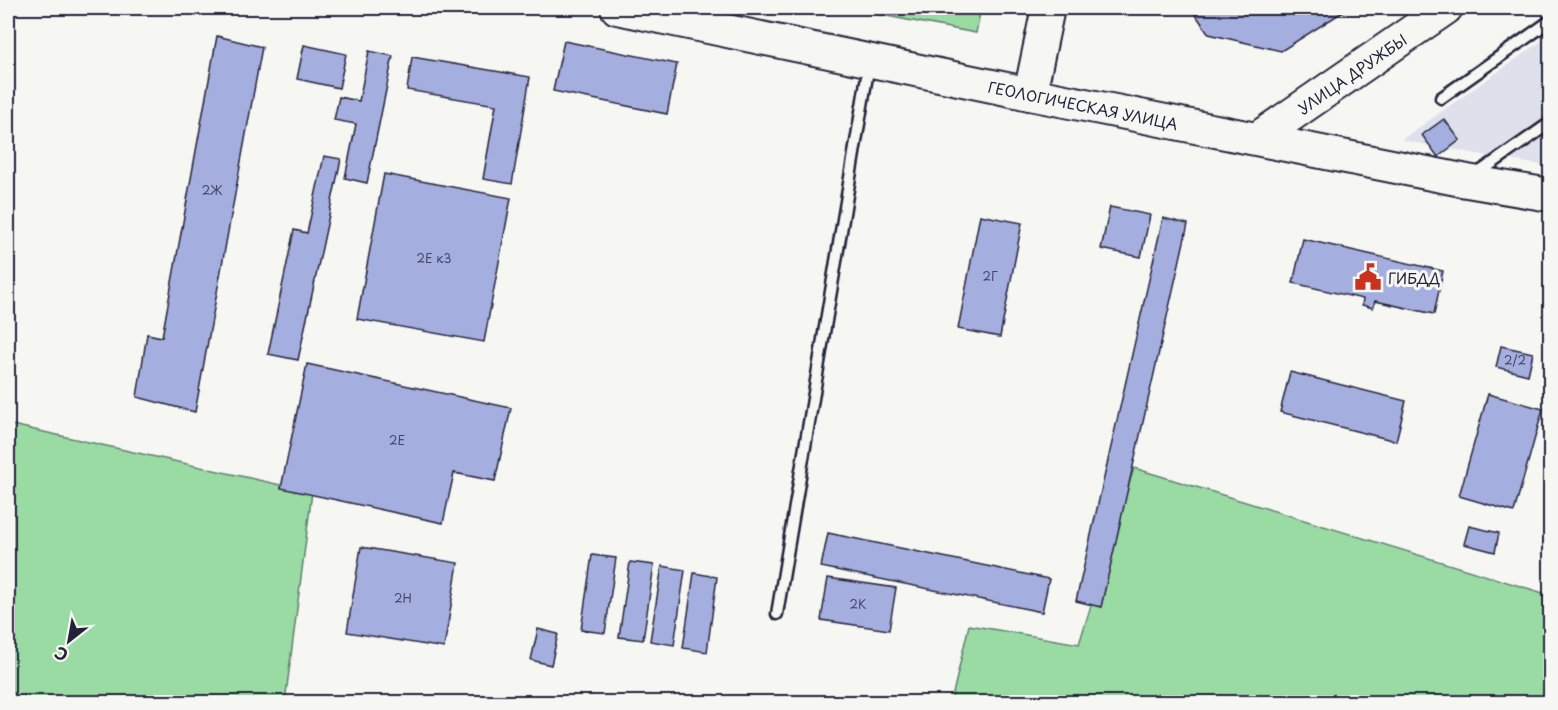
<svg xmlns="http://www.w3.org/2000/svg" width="1558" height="710" font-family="'Playpen Sans',sans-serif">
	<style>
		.built { fill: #dee1ec }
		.green { fill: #9adba4; stroke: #5e7e70; stroke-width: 1.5 }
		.building { fill: #a5afdf; stroke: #22223b; stroke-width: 1.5 }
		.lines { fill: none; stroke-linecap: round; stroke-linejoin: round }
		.lane-casing { stroke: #22223b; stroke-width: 15 }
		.secondary-casing { stroke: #22223b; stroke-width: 36 }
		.lane { stroke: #f6f6f2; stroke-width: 10 }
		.secondary { stroke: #f6f6f2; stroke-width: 32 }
		.labels { text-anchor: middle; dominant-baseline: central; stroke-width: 6; stroke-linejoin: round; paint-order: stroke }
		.number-label { font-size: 12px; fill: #434564 }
		.street-label { font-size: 15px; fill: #22223b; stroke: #f6f6f2 }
		.poi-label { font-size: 15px; fill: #22223b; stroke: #f6f6f2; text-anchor: start }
	</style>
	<rect width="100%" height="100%" fill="#f6f6f2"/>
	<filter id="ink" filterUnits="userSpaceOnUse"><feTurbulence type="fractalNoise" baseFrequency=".0167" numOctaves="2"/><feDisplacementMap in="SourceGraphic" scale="12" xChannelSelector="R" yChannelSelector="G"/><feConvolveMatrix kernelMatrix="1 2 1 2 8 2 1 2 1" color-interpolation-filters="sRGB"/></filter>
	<g filter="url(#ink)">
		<polygon class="built" points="1550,35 1550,166 1521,162 1401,140"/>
		<g class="green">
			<polygon points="845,8 981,8 976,33"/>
			<polygon points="8,424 312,492 285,702 8,702"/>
			<polygon points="1134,468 1543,593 1550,605 1550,702 951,702 969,625 1079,644"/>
		</g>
		<g class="building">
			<polygon points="1191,8 1256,8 1268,11 1274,8 1349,8 1281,51 1209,34"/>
			<polygon points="217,36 262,47 195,412 137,397 147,334 162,337"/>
			<polygon points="564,41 677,64 667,114 553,91"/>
			<polygon points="304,45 346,54 339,88 297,79"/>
			<polygon points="369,51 393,56 367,183 345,178 356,124 334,120 339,97 359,101"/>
			<polygon points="412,57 530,77 512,184 483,179 496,105 407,90"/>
			<polygon points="1444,119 1460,140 1438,157 1422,135"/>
			<polygon points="324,156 341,159 298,360 268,354 294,230 307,233"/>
			<polygon points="384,174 511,198 484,342 357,319"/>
			<polygon points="1110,207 1150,215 1141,257 1101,249"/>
			<polygon points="980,215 1022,223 1000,337 958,329"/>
			<polygon points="1163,218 1188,224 1101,607 1076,601"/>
			<polygon points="1303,239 1443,271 1434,314 1375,301 1373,308 1362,305 1363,299 1293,283"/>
			<polygon points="1501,346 1533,353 1528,375 1496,367"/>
			<polygon points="307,364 511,408 495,481 454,473 443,523 281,488"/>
			<polygon points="1290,372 1406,401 1396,441 1280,412"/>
			<polygon points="1488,394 1543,409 1514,512 1459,496"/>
			<polygon points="1469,526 1499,533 1495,552 1464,544"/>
			<polygon points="828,533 1049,579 1042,612 821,567"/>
			<polygon points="361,547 458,563 444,648 347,632"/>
			<polygon points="592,555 616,558 605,633 581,630"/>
			<polygon points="630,562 654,565 643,640 619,637"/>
			<polygon points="662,566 685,570 674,645 650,641"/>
			<polygon points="694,573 717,577 707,652 683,648"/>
			<polygon points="828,578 896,588 889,630 821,620"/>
			<polygon points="538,629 558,634 551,665 531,660"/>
		</g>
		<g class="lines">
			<defs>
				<g id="lane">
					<polyline points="1441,98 1550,21"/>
					<polyline points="1474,176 1550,123"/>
					<polyline points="777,614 869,64"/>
				</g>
				<g id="secondary">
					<path id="s1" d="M 617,8 L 1030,94 L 1467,181 L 1550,195"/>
					<polyline points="1030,94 1048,8"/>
					<path id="s2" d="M 1258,138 L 1446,8"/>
				</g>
			</defs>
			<use href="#lane" class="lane-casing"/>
			<use href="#secondary" class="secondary-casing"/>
			<use href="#lane" class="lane"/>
			<use href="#secondary" class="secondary"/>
		</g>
	</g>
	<defs>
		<symbol id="civic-bare" viewBox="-9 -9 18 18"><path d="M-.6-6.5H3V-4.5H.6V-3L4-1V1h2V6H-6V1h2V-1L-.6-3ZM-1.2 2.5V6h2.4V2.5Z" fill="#c8321e" stroke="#f6f6f2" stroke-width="2.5" paint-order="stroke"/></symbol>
	</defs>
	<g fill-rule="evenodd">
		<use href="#civic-bare" x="1349" y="258" width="38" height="38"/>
	</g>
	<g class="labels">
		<g class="number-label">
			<text x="212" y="190">2Ж</text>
			<text x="434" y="258">2Е к3</text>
			<text x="990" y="276">2Г</text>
			<text x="1515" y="360">2/2</text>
			<text x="397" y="440">2Е</text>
			<text x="403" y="598">2Н</text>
			<text x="858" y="604">2К</text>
		</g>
		<g class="street-label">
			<text stroke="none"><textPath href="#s2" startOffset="114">УЛИЦА ДРУЖБЫ</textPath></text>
			<text stroke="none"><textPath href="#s1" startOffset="476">ГЕОЛОГИЧЕСКАЯ УЛИЦА</textPath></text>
		</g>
		<g class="poi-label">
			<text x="1388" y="277">ГИБДД</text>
		</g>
	</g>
	<rect width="1558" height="710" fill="none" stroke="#f6f6f2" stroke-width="30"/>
	<rect x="15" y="15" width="1528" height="680" fill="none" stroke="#22223b" stroke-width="2" filter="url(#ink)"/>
	<g transform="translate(69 641) rotate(211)" stroke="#f6f6f2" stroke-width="4.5" paint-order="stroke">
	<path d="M0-4.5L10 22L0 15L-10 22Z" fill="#22223b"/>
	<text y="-9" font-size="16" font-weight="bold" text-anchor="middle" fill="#22223b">С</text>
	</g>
</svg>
